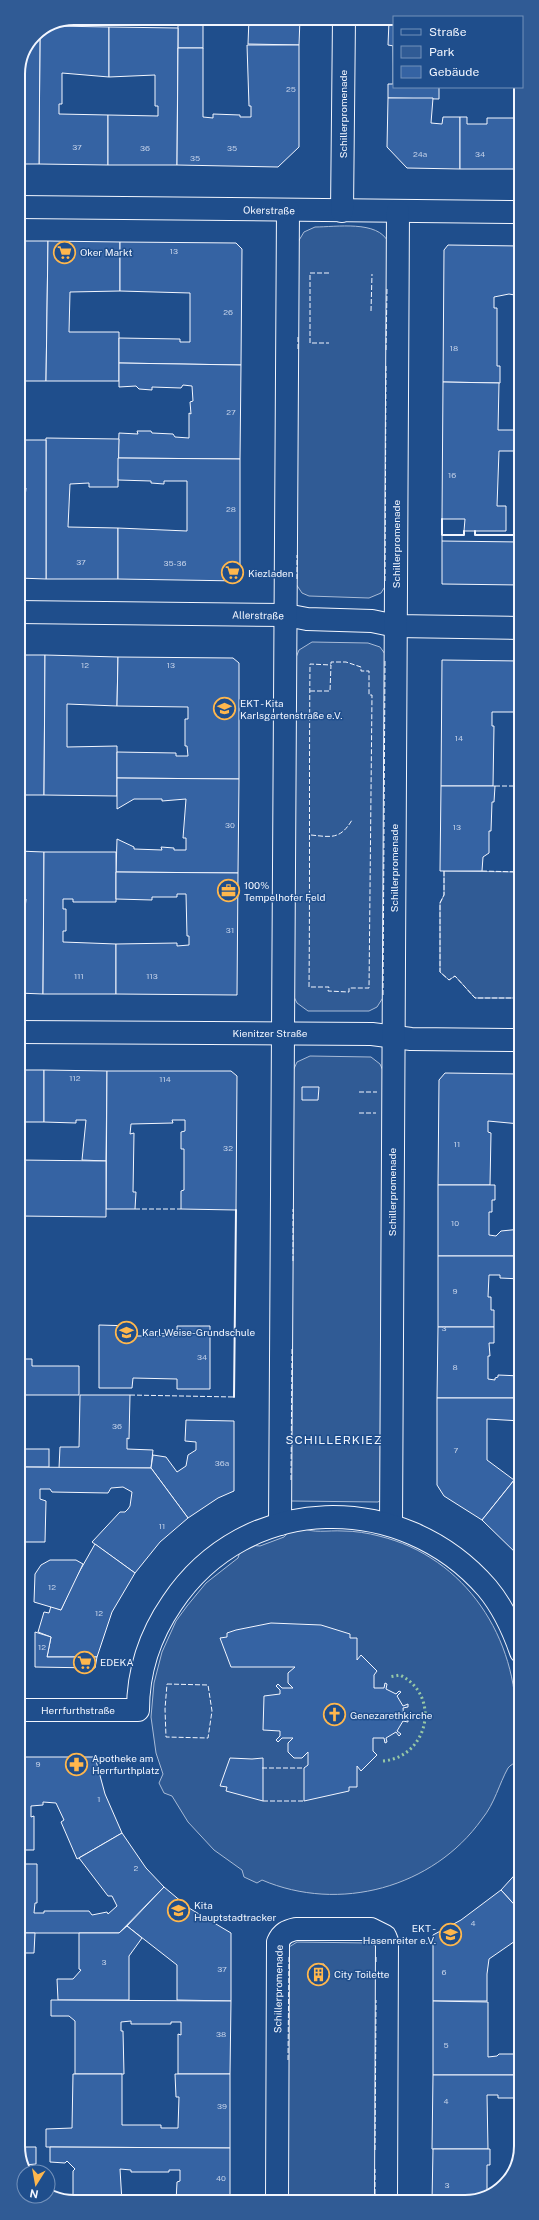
<svg xmlns="http://www.w3.org/2000/svg" width="539" height="2220" font-family="'Public Sans',sans-serif">
	<style>
		.green { fill: #305b95; stroke: #a8bbd7 }
		.building { fill: #3563a3; stroke: #f2f6ff }
		.lines { fill: none; stroke-linecap: round; stroke-linejoin: round }
		.street-casing { stroke: #f2f6ff; stroke-width: 24 }
		.street { stroke: #1f4e8c; stroke-width: 22 }
		.hedge { stroke: #97c8a6; stroke-width: 3; stroke-dasharray: 2 3; stroke-linecap: butt }
		.fence { stroke: #f2f6ff; stroke-width: 1; stroke-dasharray: 5 2; stroke-linecap: butt }
		.wall { stroke: #f2f6ff; stroke-width: 2 }
		.labels { text-anchor: middle; dominant-baseline: central; stroke-width: 3; stroke-linejoin: round; paint-order: stroke }
		.number-label { font-size: 8px; fill: #c3d1e8 }
		.street-label { font-size: 10px; fill: #f2f6ff; stroke: #1f4e8c }
		.poi-label { font-size: 10px; fill: #f2f6ff; stroke: #1f4e8c; text-anchor: start }
		.quarter-label { font-size: 12px; letter-spacing: 1px; fill: #f2f6ff; stroke: #1f4e8c }
		.rim { fill: none; stroke: #f2f6ff; stroke-width: 2 }
	</style>
	<rect width="100%" height="100%" fill="#1f4e8c"/>
	<g class="green">
		<path d="M 315,227 C 336,227 378,220 388,242 L 386,585 L 381,593 L 369,598 L 309,596 L 302,593 L 296,584 L 298,242 L 304,232 Z"/>
		<polygon points="312,642 368,643 380,647 385,654 384,996 377,1007 369,1011 308,1011 297,1003 294,997 295,660 299,650"/>
		<polygon points="444,871 520,872 520,998 475,998 455,976 449,980 440,972 440,903 444,895"/>
		<polygon points="310,1056 371,1057 380,1064 384,1073 381,1500 378,1502 291,1501 293,1071 297,1062"/>
		<path d="M 299,1527 C 314,1534 327,1530 343,1531 C 355,1531 368,1533 379,1536 C 466,1557 518,1639 516,1724 L 521,1729 L 521,1749 L 518,1761 C 515,1763 510,1765 508,1768 C 499,1784 495,1803 482,1819 C 433,1888 339,1913 262,1880 L 257,1883 L 244,1877 L 242,1870 L 214,1850 L 188,1822 L 172,1796 L 164,1793 L 159,1783 L 163,1774 L 156,1753 L 151,1717 L 154,1683 L 162,1652 L 176,1621 L 187,1606 L 206,1583 L 238,1558 L 241,1548 L 248,1545 L 260,1546 L 284,1537 L 291,1529 Z"/>
		<polygon points="297,1942 370,1943 377,1947 377,2201 286,2201 289,1947"/>
	</g>
	<g class="building">
		<rect x="178" y="18" width="25" height="30"/>
		<polygon points="249,18 300,18 299,45 248,44"/>
		<polygon points="394,18 394,46 388,45 389,21 393,21"/>
		<polygon points="55,26 109,27 109,77 62,73 62,104 59,104 59,114 108,115 108,165 39,164 40,32"/>
		<polygon points="109,27 178,28 177,165 108,165 108,115 158,116 158,106 155,106 155,75 109,77"/>
		<polygon points="40,32 39,164 18,164 18,115 20,115 18,74 35,34"/>
		<polygon points="247,45 299,45 299,147 278,167 177,165 178,48 203,48 203,117 213,118 213,114 240,115 240,117 251,117 251,106 249,106"/>
		<polygon points="393,46 394,87 439,87 439,99 388,98 388,84 393,84"/>
		<polygon points="388,98 433,98 431,123 442,124 443,117 460,117 460,169 407,168 387,147"/>
		<polygon points="460,117 467,117 467,124 487,124 487,118 514,118 514,169 460,169"/>
		<rect x="514" y="120" width="6" height="49"/>
		<polygon points="18,241 48,241 46,381 18,381 18,331 24,331 25,291 18,291"/>
		<polygon points="48,241 120,242 120,291 70,292 69,332 119,332 119,381 46,381"/>
		<polygon points="120,242 236,243 242,249 241,365 119,363 119,338 180,339 180,342 190,342 190,293 120,291"/>
		<polygon points="448,245 520,246 520,296 509,294 494,297 494,308 497,308 497,366 500,366 500,383 443,382 444,250"/>
		<polygon points="119,363 241,365 240,459 118,458 119,433 138,434 137,431 151,431 152,433 173,434 175,437 189,438 189,413 191,414 190,402 193,401 192,386 183,385 181,388 152,387 152,390 139,389 136,386 119,387"/>
		<polygon points="443,382 499,383 498,430 515,430 519,435 519,446 514,451 499,451 497,506 506,506 506,531 464,531 465,519 442,519"/>
		<polygon points="46,438 119,439 118,487 89,487 89,483 70,484 68,527 118,528 118,579 46,579"/>
		<polygon points="18,440 46,440 46,579 18,578 18,530 24,530 24,519 22,518 22,497 25,497 26,488 18,487"/>
		<polygon points="118,458 240,459 240,581 118,579 118,528 187,531 187,481 164,481 164,484 151,483 151,481 118,480"/>
		<polygon points="442,541 520,542 520,585 442,584"/>
		<polygon points="18,655 45,655 44,795 18,795 18,746 22,746 22,706 18,706"/>
		<polygon points="45,655 118,657 117,706 67,704 67,747 117,746 117,796 44,795"/>
		<polygon points="118,657 233,658 239,663 239,779 117,778 117,752 176,753 176,756 188,756 187,746 185,746 185,719 188,719 188,707 117,706"/>
		<polygon points="442,660 520,661 520,712 492,712 492,726 494,726 493,786 441,786"/>
		<polygon points="117,778 239,779 238,873 116,872 117,839 134,847 134,849 162,850 161,847 174,848 174,850 186,850 186,838 183,838 186,799 162,801 162,799 134,799 117,809"/>
		<polygon points="441,786 495,786 494,802 492,802 491,831 489,831 489,853 483,857 482,871 440,871"/>
		<polygon points="18,851 44,852 43,994 18,993 18,940 25,940 23,909 25,909 26,899 18,899"/>
		<polygon points="44,852 116,852 116,902 73,902 73,899 63,899 63,909 66,909 66,931 63,931 63,942 116,944 116,994 43,994"/>
		<polygon points="116,872 238,873 237,995 116,994 116,944 177,943 177,946 189,945 189,936 187,936 186,894 177,894 177,897 152,897 152,900 116,899"/>
		<polygon points="18,1070 44,1070 44,1122 19,1122"/>
		<polygon points="44,1070 107,1071 106,1161 82,1160 86,1120 76,1120 76,1123 44,1122"/>
		<polygon points="107,1071 231,1071 237,1076 236,1210 181,1209 181,1191 184,1190 184,1149 181,1149 181,1132 185,1131 185,1120 172,1120 173,1123 131,1124 130,1134 134,1133 133,1192 136,1192 135,1209 106,1209"/>
		<polygon points="445,1073 520,1074 520,1124 488,1121 488,1132 491,1133 490,1185 438,1185 439,1080"/>
		<polygon points="302,1087 319,1087 318,1100 302,1100"/>
		<polygon points="19,1160 106,1161 106,1217 19,1216"/>
		<polygon points="438,1185 495,1185 495,1200 492,1200 492,1212 489,1212 489,1235 496,1236 501,1231 521,1229 521,1256 438,1256"/>
		<polygon points="438,1256 521,1256 521,1279 500,1278 500,1275 489,1275 488,1297 491,1297 491,1310 494,1310 494,1327 438,1327"/>
		<polygon points="99,1325 132,1326 133,1336 177,1336 177,1326 210,1326 210,1389 177,1389 177,1379 133,1378 132,1388 99,1388"/>
		<polygon points="438,1327 494,1327 494,1343 489,1343 490,1356 488,1356 488,1379 495,1380 495,1378 498,1377 498,1375 521,1376 521,1398 437,1398"/>
		<polygon points="19,1359 32,1359 32,1366 79,1366 79,1395 19,1395"/>
		<polygon points="19,1395 20,1395 20,1439 19,1438"/>
		<polygon points="80,1395 130,1395 129,1439 127,1438 127,1449 153,1450 151,1468 59,1468 60,1447 79,1447"/>
		<polygon points="437,1398 521,1398 521,1421 487,1419 487,1460 514,1480 482,1520 444,1496 437,1485"/>
		<polygon points="186,1420 234,1421 234,1491 218,1498 188,1518 151,1468 153,1455 166,1457 177,1472 186,1466 188,1455 196,1450 196,1442 185,1441"/>
		<rect x="19" y="1449" width="30" height="18"/>
		<polygon points="19,1467 151,1468 188,1518 160,1542 135,1573 92,1542 120,1512 125,1512 128,1509 130,1506 132,1492 123,1487 111,1488 108,1493 52,1492 50,1489 40,1489 40,1499 46,1501 45,1542 19,1542"/>
		<polygon points="515,1479 521,1484 521,1558 482,1520"/>
		<polygon points="95,1544 135,1573 112,1612 97,1657 47,1657 51,1637 38,1632 44,1612 49,1613 51,1606 61,1610 74,1581"/>
		<polygon points="50,1560 76,1560 83,1564 61,1610 34,1602 35,1574 41,1565"/>
		<polygon points="271,1623 321,1625 350,1634 350,1638 357,1638 357,1660 361,1655 377,1671 374,1675 374,1688 384,1688 385,1683 387,1684 386,1689 396,1694 399,1691 401,1692 397,1696 403,1706 408,1704 408,1707 403,1708 404,1719 408,1720 408,1722 403,1721 397,1731 401,1734 399,1736 396,1732 386,1738 387,1742 385,1743 384,1738 373,1738 373,1751 377,1755 361,1771 357,1766 357,1787 349,1787 349,1791 304,1801 304,1768 308,1765 308,1752 302,1758 294,1758 288,1752 288,1743 293,1738 282,1738 278,1742 276,1740 280,1736 280,1731 263,1730 264,1696 280,1694 280,1690 276,1686 278,1684 282,1688 293,1688 288,1683 288,1673 295,1667 231,1667 220,1638 227,1637 227,1633 236,1630"/>
		<polygon points="35,1632 51,1637 47,1657 97,1657 95,1668 35,1667"/>
		<polygon points="19,1757 95,1757 105,1794 122,1833 77,1859 61,1822 64,1820 56,1803 43,1802 43,1805 31,1806 31,1817 34,1816 34,1850 19,1850"/>
		<polygon points="230,1758 252,1759 263,1758 263,1801 226,1791 227,1787 220,1786"/>
		<polygon points="122,1833 146,1868 164,1887 119,1933 19,1933 19,1864 37,1864 37,1903 35,1903 34,1913 44,1913 44,1911 89,1911 92,1915 107,1912 108,1914 117,1906 112,1896 108,1896 79,1858"/>
		<polygon points="521,1868 521,1912 501,1890"/>
		<polygon points="164,1887 189,1908 231,1933 231,2001 177,2000 177,1965 127,1926"/>
		<polygon points="501,1890 521,1912 521,1940 518,1939 489,1959 487,1974 487,2001 433,2001 433,1935 461,1920"/>
		<polygon points="127,1926 142,1938 129,1956 129,2000 58,2000 57,1979 73,1979 81,1970 79,1969 79,1933 119,1933"/>
		<polygon points="19,1933 35,1933 34,1953 19,1953"/>
		<polygon points="324,1964 323,1984 315,1984 315,1965"/>
		<rect x="19" y="2000" width="6" height="21"/>
		<polygon points="51,2000 231,2001 230,2074 178,2074 178,2034 181,2035 181,2022 171,2022 171,2024 131,2024 131,2021 121,2022 121,2031 123,2031 124,2074 75,2074 75,2021 69,2016 51,2016"/>
		<polygon points="433,2001 488,2002 488,2057 497,2056 499,2054 521,2054 521,2075 433,2075"/>
		<polygon points="73,2074 122,2074 122,2125 161,2125 161,2128 178,2128 179,2097 176,2097 175,2074 230,2074 230,2148 46,2147 46,2129 72,2128"/>
		<polygon points="433,2075 521,2075 521,2098 498,2098 498,2095 487,2095 488,2149 432,2149"/>
		<polygon points="21,2147 36,2147 36,2164 24,2165 21,2160"/>
		<polygon points="50,2147 230,2148 230,2202 176,2202 177,2182 180,2181 180,2170 169,2170 169,2172 131,2172 131,2170 120,2169 122,2202 73,2202 73,2171 75,2169 67,2161 65,2163 50,2162"/>
		<polygon points="433,2149 490,2149 490,2165 487,2165 487,2194 476,2201 432,2201"/>
	</g>
	<g class="lines">
		<defs>
			<g id="street">
				<polyline points="18,207 520,212"/>
				<polyline points="342,211 344,18"/>
				<polyline points="18,612 286,615 307,619 372,621 396,626 520,628"/>
				<polyline points="18,1032 372,1034 411,1039 520,1040"/>
				<polyline points="280,1524 288,210"/>
				<polyline points="391,1525 398,211"/>
				<path d="M 19,1710 L 138,1710 C 138,1671 150,1635 172,1603 C 246,1492 402,1490 487,1588 C 502,1606 513,1629 521,1652"/>
				<path d="M 277,2201 L 278,1942 C 282,1933 287,1931 296,1929 L 371,1929 L 385,1936 L 387,1941 L 386,2201"/>
			</g>
		</defs>
		<use href="#street" class="street-casing"/>
		<use href="#street" class="street"/>
		<path class="hedge" d="M 383,1761 C 428,1757 442,1696 400,1675 L 389,1677"/>
		<g class="fence">
			<polyline points="329,273 310,273 310,343 329,343"/>
			<polyline points="371,311 372,274"/>
			<polyline points="298,349 298,337"/>
			<polyline points="386,350 387,289"/>
			<polyline points="442,541 442,535"/>
			<polyline points="297,579 297,555"/>
			<polyline points="385,581 386,366"/>
			<path d="M 310,691 L 330,691 L 331,665 L 310,664 C 309,772 310,879 309,987 L 329,987 L 328,991 L 349,992 L 349,988 L 369,988 L 372,695 L 369,695 L 369,671 L 361,671 L 361,667 L 346,662 L 331,662 L 331,665"/>
			<polyline points="495,786 520,786"/>
			<path d="M 311,835 C 331,837 340,840 352,820"/>
			<polyline points="444,871 444,895 440,903 440,972 449,980 455,976 475,998 520,998"/>
			<polyline points="482,871 520,872"/>
			<polyline points="383,995 385,661"/>
			<polyline points="359,1092 377,1092"/>
			<polyline points="359,1113 376,1113"/>
			<polyline points="135,1209 181,1209"/>
			<polyline points="293,1261 293,1209"/>
			<polyline points="130,1395 234,1397"/>
			<polyline points="291,1480 292,1348"/>
			<polygon points="167,1684 208,1685 212,1711 208,1738 166,1737 165,1709"/>
			<polyline points="262,1768 304,1768"/>
			<polyline points="263,1801 304,1801"/>
			<polyline points="376,1962 376,1956"/>
			<polyline points="288,2060 289,1956"/>
			<polyline points="375,2150 376,2000"/>
			<polyline points="375,2201 375,2169"/>
		</g>
		<g class="wall">
			<polyline points="442,519 442,535 464,535 464,531"/>
			<polyline points="475,531 475,535 520,535"/>
			<polyline points="234,1397 236,1210"/>
		</g>
	</g>
	<defs>
		<symbol id="supermarket-ring" viewBox="-11 -11 22 22"><circle r="9.5" fill="#1f4e8c" stroke="#ffb74d" stroke-width="1.5"/><path d="M-6-5.5h2.5l.6 2H6L4.5 2H-2.5L-4.4-4H-6ZM-1.5 3.2a1.3 1.3 0 1 0 .1 0ZM3 3.2a1.3 1.3 0 1 0 .1 0Z" fill="#ffb74d"/></symbol>
		<symbol id="school-ring" viewBox="-11 -11 22 22"><circle r="9.5" fill="#1f4e8c" stroke="#ffb74d" stroke-width="1.5"/><path d="M0-5L7-2L0 1L-7-2ZM-4 1L0 2.5L4 1V4Q0 6-4 4Z" fill="#ffb74d"/></symbol>
		<symbol id="office-ring" viewBox="-11 -11 22 22"><circle r="9.5" fill="#1f4e8c" stroke="#ffb74d" stroke-width="1.5"/><path d="M-6-3h4V-5.5h4V-3h4V5H-6ZM-1-4.5V-3h2v-1.5ZM-6 0V1H6V0Z" fill="#ffb74d"/></symbol>
		<symbol id="church-ring" viewBox="-11 -11 22 22"><circle r="9.5" fill="#1f4e8c" stroke="#ffb74d" stroke-width="1.5"/><path d="M-1.2-6h2.4v3.5h3.3v2.4h-3.3V6h-2.4V-.1h-3.3v-2.4h3.3Z" fill="#ffb74d"/></symbol>
		<symbol id="pharmacy-ring" viewBox="-11 -11 22 22"><circle r="9.5" fill="#1f4e8c" stroke="#ffb74d" stroke-width="1.5"/><path d="M-2-6h4v4h4v4h-4v4h-4v-4h-4v-4h4Z" fill="#ffb74d"/></symbol>
		<symbol id="building-ring" viewBox="-11 -11 22 22"><circle r="9.5" fill="#1f4e8c" stroke="#ffb74d" stroke-width="1.5"/><path d="M-4-6H4V6H1V3H-1V6H-4ZM-2.5-4.3h1.7v1.8h-1.7ZM.8-4.3h1.7v1.8H.8ZM-2.5-1h1.7V.8h-1.7ZM.8-1h1.7V.8H.8Z" fill="#ffb74d"/></symbol>
	</defs>
	<g fill-rule="evenodd">
		<use href="#supermarket-ring" x="52" y="240" width="25" height="25"/>
		<use href="#supermarket-ring" x="220" y="560" width="25" height="25"/>
		<use href="#school-ring" x="212" y="696" width="25" height="25"/>
		<use href="#office-ring" x="216" y="878" width="25" height="25"/>
		<use href="#school-ring" x="114" y="1320" width="25" height="25"/>
		<use href="#supermarket-ring" x="72" y="1650" width="25" height="25"/>
		<use href="#church-ring" x="322" y="1702" width="25" height="25"/>
		<use href="#pharmacy-ring" x="64" y="1752" width="25" height="25"/>
		<use href="#school-ring" x="166" y="1898" width="25" height="25"/>
		<use href="#school-ring" x="438" y="1922" width="25" height="25"/>
		<use href="#building-ring" x="306" y="1962" width="25" height="25"/>
	</g>
	<g class="labels">
		<g class="number-label">
			<text x="291" y="89">25</text>
			<text x="77" y="147">37</text>
			<text x="145" y="148">36</text>
			<text x="232" y="148">35</text>
			<text x="420" y="154">24a</text>
			<text x="480" y="154">34</text>
			<text x="195" y="158">35</text>
			<text x="174" y="251">13</text>
			<text x="228" y="312">26</text>
			<text x="454" y="348">18</text>
			<text x="231" y="412">27</text>
			<text x="452" y="475">16</text>
			<text x="231" y="509">28</text>
			<text x="81" y="562">37</text>
			<text x="175" y="563">35-36</text>
			<text x="85" y="665">12</text>
			<text x="171" y="665">13</text>
			<text x="459" y="738">14</text>
			<text x="230" y="825">30</text>
			<text x="457" y="827">13</text>
			<text x="230" y="930">31</text>
			<text x="79" y="976">111</text>
			<text x="152" y="976">113</text>
			<text x="75" y="1078">112</text>
			<text x="165" y="1079">114</text>
			<text x="457" y="1144">11</text>
			<text x="228" y="1148">32</text>
			<text x="455" y="1223">10</text>
			<text x="455" y="1291">9</text>
			<text x="444" y="1328">3</text>
			<text x="202" y="1357">34</text>
			<text x="455" y="1367">8</text>
			<text x="117" y="1426">36</text>
			<text x="456" y="1450">7</text>
			<text x="222" y="1463">36a</text>
			<text x="162" y="1526">11</text>
			<text x="52" y="1587">12</text>
			<text x="99" y="1613">12</text>
			<text x="42" y="1647">12</text>
			<text x="38" y="1764">9</text>
			<text x="99" y="1799">1</text>
			<text x="136" y="1868">2</text>
			<text x="473" y="1923">4</text>
			<text x="104" y="1962">3</text>
			<text x="222" y="1969">37</text>
			<text x="444" y="1972">6</text>
			<text x="221" y="2034">38</text>
			<text x="446" y="2045">5</text>
			<text x="446" y="2101">4</text>
			<text x="222" y="2106">39</text>
			<text x="221" y="2178">40</text>
			<text x="447" y="2185">3</text>
		</g>
		<g class="street-label">
			<text transform="translate(343 114) rotate(-90)">Schillerpromenade</text>
			<text transform="translate(269 210) rotate(1)">Okerstraße</text>
			<text transform="translate(396 544) rotate(-90)">Schillerpromenade</text>
			<text transform="translate(258 615) rotate(1)">Allerstraße</text>
			<text transform="translate(394 868) rotate(-90)">Schillerpromenade</text>
			<text x="270" y="1033">Kienitzer Straße</text>
			<text transform="translate(392 1192) rotate(-90)">Schillerpromenade</text>
			<text x="78" y="1710">Herrfurthstraße</text>
			<text transform="translate(278 1989) rotate(-89)">Schillerpromenade</text>
		</g>
		<g class="poi-label">
			<text x="80" y="252">Oker Markt</text>
			<text x="248" y="573">Kiezladen</text>
			<text x="240" y="703">EKT - Kita<tspan x="240" dy="12">Karlsgartenstraße e.V.</tspan></text>
			<text x="244" y="885">100%<tspan x="244" dy="12">Tempelhofer Feld</tspan></text>
			<text x="142" y="1332">Karl-Weise-Grundschule</text>
			<text x="100" y="1662">EDEKA</text>
			<text x="350" y="1715">Genezarethkirche</text>
			<text x="92" y="1758">Apotheke am<tspan x="92" dy="12">Herrfurthplatz</tspan></text>
			<text x="194" y="1905">Kita<tspan x="194" dy="12">Hauptstadtracker</tspan></text>
			<text x="436" y="1928" text-anchor="end">EKT -<tspan x="436" dy="12">Hasenreiter e.V.</tspan></text>
			<text x="334" y="1974">City Toilette</text>
		</g>
		<g class="quarter-label">
			<text x="334" y="1440">SCHILLERKIEZ</text>
		</g>
	</g>
	<path d="M0 0H539V2220H0ZM74 25H465A49 49 0 0 1 514 74V2146A49 49 0 0 1 465 2195H74A49 49 0 0 1 25 2146V74A49 49 0 0 1 74 25Z" fill="#305b95" fill-rule="evenodd"/>
	<path class="rim" d="M74 25H465A49 49 0 0 1 514 74V2146A49 49 0 0 1 465 2195H74A49 49 0 0 1 25 2146V74A49 49 0 0 1 74 25Z"/>
	<rect x="393" y="16" width="130" height="72" fill="#1f4e8c" stroke="#7391ba"/>
	<rect x="401" y="29" width="20" height="6" fill="#1f4e8c" stroke="#7391ba"/>
	<text x="429" y="36" font-size="12" fill="#f2f6ff">Straße</text>
	<rect x="401" y="46" width="20" height="12" fill="#305b95" stroke="#7391ba"/>
	<text x="429" y="56" font-size="12" fill="#f2f6ff">Park</text>
	<rect x="401" y="66" width="20" height="12" fill="#3563a3" stroke="#7391ba"/>
	<text x="429" y="76" font-size="12" fill="#f2f6ff">Gebäude</text>
	<g transform="translate(36 2184) rotate(191)"><circle r="19" fill="#1f4e8c" stroke="#7391ba"/>
	<path d="M0-3L7 15L0 10L-7 15Z" fill="#ffb74d"/>
	<text y="-6" font-size="11" font-weight="bold" text-anchor="middle" fill="#f2f6ff">N</text>
	</g>
</svg>
